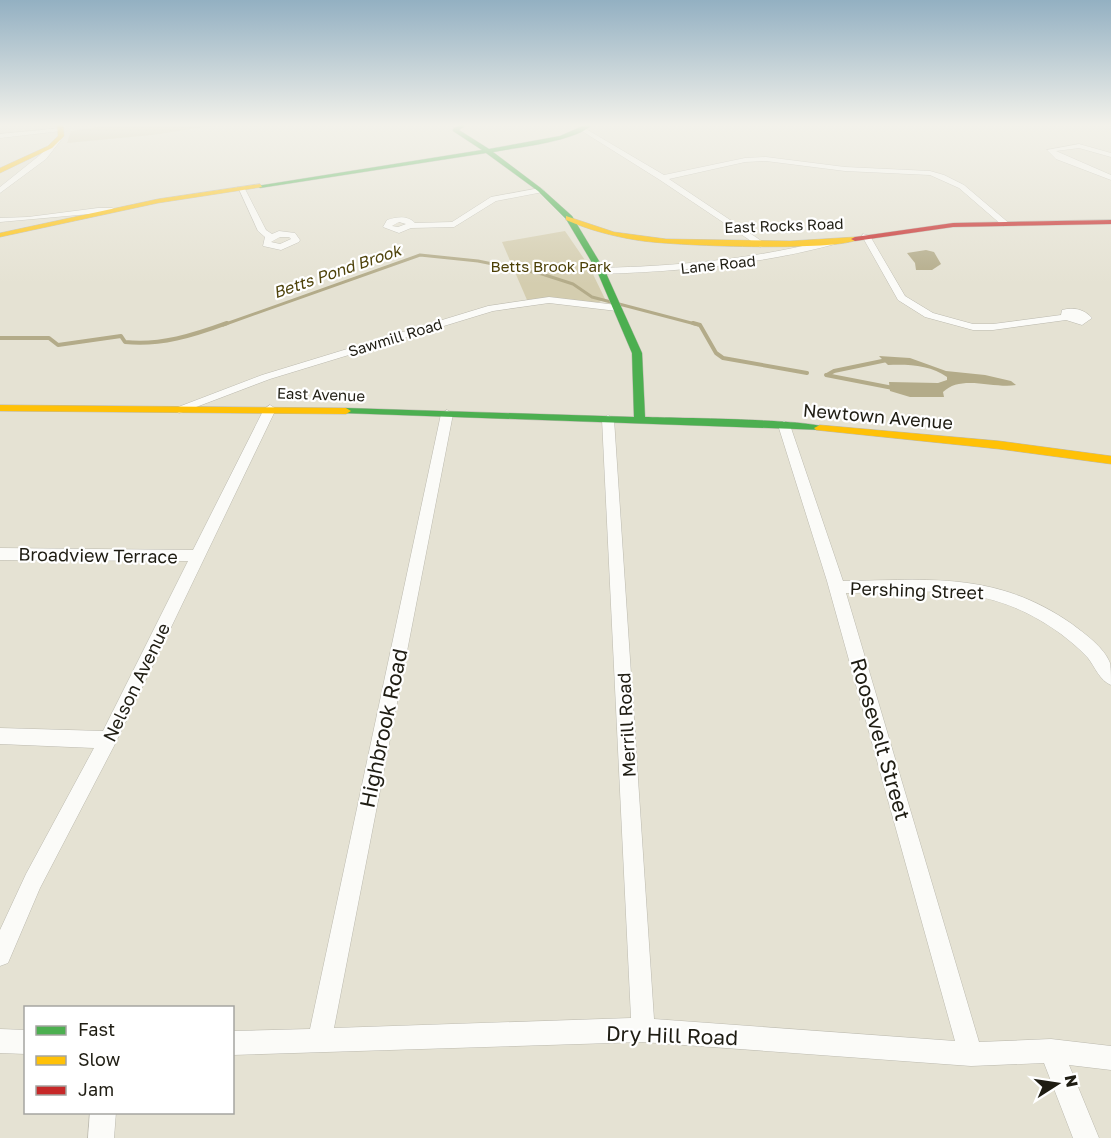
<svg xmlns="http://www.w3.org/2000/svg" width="1111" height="1138" font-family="'Golos Text',sans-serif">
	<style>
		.green { fill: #d4cdaf }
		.water { fill: #b3ab89 }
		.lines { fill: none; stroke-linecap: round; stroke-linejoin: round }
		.stream-far1 { stroke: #b3ab89; stroke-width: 3 }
		.stream { stroke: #b3ab89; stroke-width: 4 }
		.street-casing { stroke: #bcbaaf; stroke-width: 1 }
		.fast-casing { stroke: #bcbaaf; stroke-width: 1 }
		.slow-casing { stroke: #bcbaaf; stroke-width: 1 }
		.jam-casing { stroke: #bcbaaf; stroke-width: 1 }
		.street { fill: #fbfbf8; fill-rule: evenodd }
		.fast { fill: #4caf50; fill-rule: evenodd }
		.slow { fill: #ffc107; fill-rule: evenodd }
		.jam { fill: #c62828; fill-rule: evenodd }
		.labels { text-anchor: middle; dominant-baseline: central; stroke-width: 4.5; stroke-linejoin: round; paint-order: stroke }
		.far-street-label { font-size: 15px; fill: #1f1d13; stroke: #fff }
		.far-park-label { font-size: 15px; fill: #4c4006; stroke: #fff }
		.far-water-label { font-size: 16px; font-style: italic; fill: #4f430a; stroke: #fff }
		.street-label { font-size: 18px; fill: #1f1d13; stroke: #fff }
		.near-street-label { font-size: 21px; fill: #1f1d13; stroke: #fff }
	</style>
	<rect width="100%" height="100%" fill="#e5e2d3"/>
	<g class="green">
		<polygon points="113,125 216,125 152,135 67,143 71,131"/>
		<polygon points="565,231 589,266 605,299 597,303 547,298 527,300 502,242"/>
	</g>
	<g class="water">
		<polygon points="926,250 934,252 941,264 932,270 916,270 915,263 907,253"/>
		<path d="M 879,356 L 910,358 L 946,371 L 985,375 L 1011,381 L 1016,385 C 994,389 961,374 943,392 L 944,397 L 910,397 L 890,391 L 889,382 L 938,383 L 947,380 L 947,377 C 931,365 907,364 888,365 Z"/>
	</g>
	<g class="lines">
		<g class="stream-far1">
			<polyline points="619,304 699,325"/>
			<polyline points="223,325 420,255 478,261 542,274 573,284 592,297 611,302"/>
		</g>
		<g class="stream">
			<polyline points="693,323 700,325 716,353 723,358 807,373"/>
			<path d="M 0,338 L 49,338 L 58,345 L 121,336 L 125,342 C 160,346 194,335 227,323"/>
			<polyline points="826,375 893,388"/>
			<polyline points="827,375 834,371 887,360"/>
		</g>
		<defs>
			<g id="street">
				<polygon points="63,128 61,131 0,138 0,134"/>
				<polygon points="582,129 586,129 664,175 745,158 766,157 845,167 930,171 944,175 964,185 1010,224 1003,226 959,188 930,175 845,171 766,161 745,162 669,179 763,242 763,246 760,247 660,180 582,131"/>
				<polygon points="56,139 61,140 46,159 0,193 0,187 40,155"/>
				<polygon points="1079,144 1111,153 1111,157 1079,148 1056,151 1111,175 1111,180 1056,159 1047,150"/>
				<path d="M 238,187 L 245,189 L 266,230 L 272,234 L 279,231 L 295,233 L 300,240 L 299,242 L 281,250 L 263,246 L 265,237 L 258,231 ZM 280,237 L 289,237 L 291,239 L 280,244 L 271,242 Z"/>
				<path d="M 540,188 L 544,190 L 543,192 L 496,201 L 454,227 L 411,228 L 399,233 L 383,227 L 387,220 C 397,217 407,215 415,223 L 452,222 L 491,197 ZM 399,222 L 406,224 L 398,227 L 392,226 Z"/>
				<polygon points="98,208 112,208 116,210 112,212 0,222 0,218 28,217"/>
				<path d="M 863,234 L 870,236 L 905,296 L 933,313 L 973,324 L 993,324 L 1061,315 L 1062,310 C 1074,307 1084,309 1092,318 L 1082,325 L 1066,320 L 993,330 L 973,330 L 925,317 L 898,300 L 862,236 Z"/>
				<path d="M 832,239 L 836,242 L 835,244 C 758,265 681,271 601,274 L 596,271 L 601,268 C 680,266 755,259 832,239 Z"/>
				<polygon points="549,297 617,305 622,308 617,311 549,303 493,311 270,379 183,412 179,413 173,409 262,375 488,306"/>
				<polygon points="270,405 276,409 114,746 40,888 8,963 0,966 0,930 26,874 94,748 0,744 0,728 103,731 188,561 0,560 0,548 193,550 264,409"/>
				<path d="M 447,410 L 453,414 L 334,1028 L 631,1018 L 602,419 L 608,415 L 614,419 L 654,1019 L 955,1041 L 827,581 L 778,425 L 784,421 L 790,425 L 843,581 C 930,580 996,571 1072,624 C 1085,634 1104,647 1110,663 C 1111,669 1111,679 1111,685 C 1100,681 1095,667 1088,658 C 1080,649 1070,641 1061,634 C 988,581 930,592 846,593 L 979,1042 L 1051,1039 L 1111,1046 L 1111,1070 L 1069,1065 L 1099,1138 L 1073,1138 L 1044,1063 L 971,1066 L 643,1042 L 232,1055 L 232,1031 L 310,1029 L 441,414 Z"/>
				<polygon points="0,1029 26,1030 26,1054 0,1053"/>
				<polygon points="90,1112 116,1112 114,1138 88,1138"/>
			</g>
			<path id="fast" d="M 459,125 L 466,125 L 459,130 L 489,149 L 560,136 L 585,125 L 592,125 C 573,142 519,147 493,152 L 542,189 L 572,216 L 605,271 L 642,353 L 645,417 C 670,418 815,419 826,428 L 824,430 L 342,413 L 341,411 L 346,408 L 634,417 L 632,353 L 597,271 L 566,219 L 538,191 L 486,153 L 260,188 L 257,186 L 482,150 L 453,131 L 453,129 Z"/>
			<g id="slow">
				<polygon points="57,125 63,125 64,136 52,148 0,173 0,168 48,146 58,136"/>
				<polygon points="260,184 262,187 158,203 0,237 0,233 158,199"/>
				<path d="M 566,216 L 614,232 L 666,239 L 790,241 L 855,237 L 859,239 C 838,252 668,246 636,240 C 612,236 589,230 566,220 Z"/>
				<polygon points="0,405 346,408 351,411 346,414 0,411"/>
				<polygon points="820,425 999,441 1111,456 1111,464 999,449 816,430 814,428"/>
			</g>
			<polygon id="jam" points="1111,220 1111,224 953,227 855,241 851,239 855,237 953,223"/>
		</defs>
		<use href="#street" class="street-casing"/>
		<use href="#fast" class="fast-casing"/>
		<use href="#slow" class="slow-casing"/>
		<use href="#jam" class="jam-casing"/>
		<use href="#street" class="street"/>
		<use href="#fast" class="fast"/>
		<use href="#slow" class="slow"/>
		<use href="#jam" class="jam"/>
	</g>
	<linearGradient id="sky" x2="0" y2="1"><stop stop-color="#93b0c2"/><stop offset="0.44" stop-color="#f3f2eb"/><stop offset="1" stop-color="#f3f2eb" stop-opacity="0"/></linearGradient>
	<rect width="1111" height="284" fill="url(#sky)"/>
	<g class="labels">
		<g class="far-street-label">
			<text transform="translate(784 225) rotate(-2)">East Rocks Road</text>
			<text transform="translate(718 264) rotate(-6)">Lane Road</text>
			<text transform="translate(395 337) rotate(-17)">Sawmill Road</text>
			<text transform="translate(321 394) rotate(2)">East Avenue</text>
		</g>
		<g class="far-park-label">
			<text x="551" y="266">Betts Brook Park</text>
		</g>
		<g class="far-water-label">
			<text transform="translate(337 271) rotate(-19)">Betts Pond Brook</text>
		</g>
		<g class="street-label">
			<text transform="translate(878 416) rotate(5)">Newtown Avenue</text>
			<text transform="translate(98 555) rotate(1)">Broadview Terrace</text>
			<text transform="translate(917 590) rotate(2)">Pershing Street</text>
			<text transform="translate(136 682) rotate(-64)">Nelson Avenue</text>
			<text transform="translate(626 725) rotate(-93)">Merrill Road</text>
		</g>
		<g class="near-street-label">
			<text transform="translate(383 728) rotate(-78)">Highbrook Road</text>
			<text transform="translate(881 739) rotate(74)">Roosevelt Street</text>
			<text transform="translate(672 1035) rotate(2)">Dry Hill Road</text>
		</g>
	</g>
	<rect x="24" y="1006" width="210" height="108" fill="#ffffff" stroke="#a5a5a1" stroke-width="1.5"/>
	<rect x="36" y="1026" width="30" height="9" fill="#4caf50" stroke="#a5a5a1" stroke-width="1.5"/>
	<text x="78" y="1036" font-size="18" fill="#1f1d13">Fast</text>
	<rect x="36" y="1056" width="30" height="9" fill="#ffc107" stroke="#a5a5a1" stroke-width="1.5"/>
	<text x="78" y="1066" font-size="18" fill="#1f1d13">Slow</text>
	<rect x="36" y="1086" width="30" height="9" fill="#c62828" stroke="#a5a5a1" stroke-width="1.5"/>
	<text x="78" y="1096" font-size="18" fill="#1f1d13">Jam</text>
	<g transform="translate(1057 1084) rotate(78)" stroke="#ffffff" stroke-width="4.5" paint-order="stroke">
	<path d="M0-4.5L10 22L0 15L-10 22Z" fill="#1f1d13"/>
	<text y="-9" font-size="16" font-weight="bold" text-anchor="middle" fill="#1f1d13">N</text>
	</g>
</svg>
